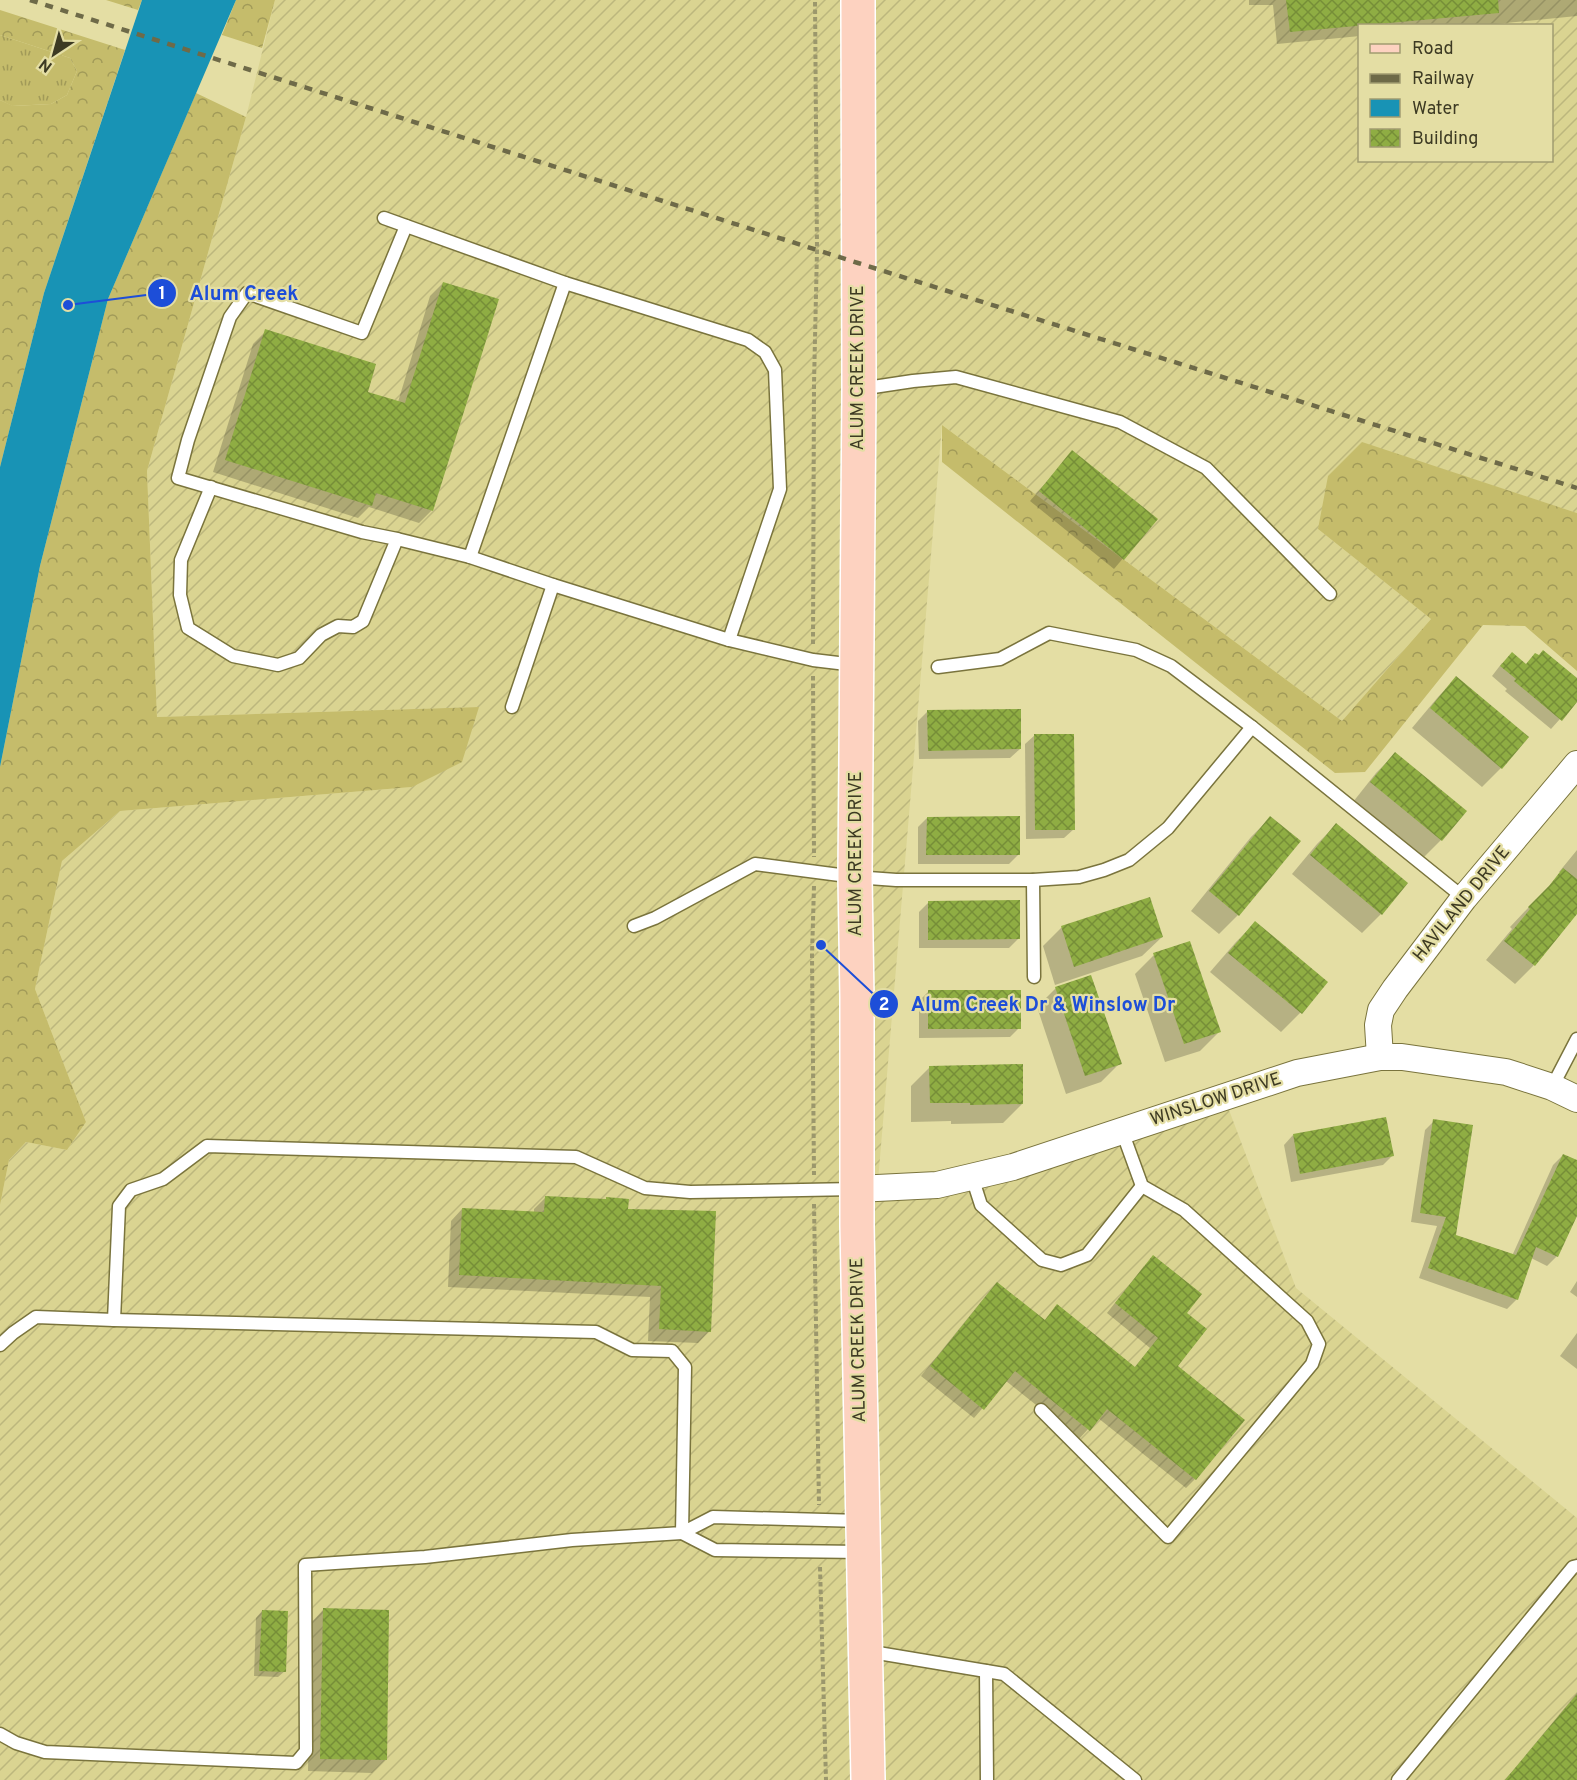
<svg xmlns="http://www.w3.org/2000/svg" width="1577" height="1780" font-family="Overpass,sans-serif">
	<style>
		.industrial { fill: url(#industrial-furrows); fill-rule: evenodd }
		.grass { fill: url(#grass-tufts) }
		.forest { fill: url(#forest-crowns) }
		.water { fill: #1893b5 }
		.shadow { fill: #0003 }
		.building { fill: url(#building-cross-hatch) }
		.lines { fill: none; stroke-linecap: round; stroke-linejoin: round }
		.lane-casing { stroke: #7a743d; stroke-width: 15 }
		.street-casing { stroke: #7a743d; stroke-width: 28 }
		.primary-casing { stroke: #fff; stroke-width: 36 }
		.path { stroke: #9b976c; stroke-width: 4; stroke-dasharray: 4.5 3; stroke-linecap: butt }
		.lane { stroke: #fff; stroke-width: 12 }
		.street { stroke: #fff; stroke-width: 26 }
		.primary { stroke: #fdd2c0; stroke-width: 33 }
		.rail { stroke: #6e6a48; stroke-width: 4.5; stroke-dasharray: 8 8; stroke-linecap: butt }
		.labels { text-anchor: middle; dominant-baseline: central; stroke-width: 4.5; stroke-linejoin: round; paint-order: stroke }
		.street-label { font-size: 18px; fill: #3d3a23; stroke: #e4dea4 }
		.leader { fill: none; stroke: #1d4ed8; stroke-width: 2 }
		.callout-dot { fill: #1d4ed8; stroke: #e4dea4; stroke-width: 2 }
		.mark-label { font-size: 18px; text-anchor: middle; font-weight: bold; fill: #fff }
		.callout-label { font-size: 20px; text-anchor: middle; font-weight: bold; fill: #1d4ed8; stroke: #e4dea4; stroke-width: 4.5; stroke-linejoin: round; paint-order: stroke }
	</style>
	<defs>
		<pattern id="industrial-furrows" width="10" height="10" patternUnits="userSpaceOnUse" patternTransform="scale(1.5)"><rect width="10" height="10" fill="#dad491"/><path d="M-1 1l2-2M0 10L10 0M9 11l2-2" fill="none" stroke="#bcb77d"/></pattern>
		<pattern id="grass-tufts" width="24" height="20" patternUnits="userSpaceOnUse" patternTransform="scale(1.5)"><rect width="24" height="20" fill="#c5bc6b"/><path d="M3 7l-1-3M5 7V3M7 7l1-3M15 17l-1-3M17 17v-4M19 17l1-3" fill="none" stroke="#a19a58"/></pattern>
		<pattern id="forest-crowns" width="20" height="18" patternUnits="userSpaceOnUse" patternTransform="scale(1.5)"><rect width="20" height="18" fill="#c5bc6b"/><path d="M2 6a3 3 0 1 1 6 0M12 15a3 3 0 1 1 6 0" fill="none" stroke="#a19a58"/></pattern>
		<pattern id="building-cross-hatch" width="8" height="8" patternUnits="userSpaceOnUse" patternTransform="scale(1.5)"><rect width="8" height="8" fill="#8fad43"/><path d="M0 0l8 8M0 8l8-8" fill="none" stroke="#768e38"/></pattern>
	</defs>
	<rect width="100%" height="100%" fill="#e4dea4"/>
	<path class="industrial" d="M 275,0 L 1577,0 L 1577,513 L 1362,443 L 1318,529 L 1431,619 L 1342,721 L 942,425 L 877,1193 L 1223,1094 L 1296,1288 L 1577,1518 L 1577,1780 L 0,1780 L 0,1205 L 9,1160 L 26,1142 L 67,1150 L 86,1122 L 35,989 L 62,861 L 120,811 L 412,787 L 479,707 L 157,717 L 147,471 L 246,117 ZM 1360,26 L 1552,26 L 1552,160 L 1360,160 Z"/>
	<polygon class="grass" points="0,35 70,58 77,71 67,95 51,104 12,106 0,100"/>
	<g class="forest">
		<polygon points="106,0 142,0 138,10"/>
		<polygon points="236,0 275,0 262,48 222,35"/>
		<polygon points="0,10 125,50 44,293 0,467 0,100 13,106 51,104 67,95 77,71 70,58 0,35"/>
		<polygon points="196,93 246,117 147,471 157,717 479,707 462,762 412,787 120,811 62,861 35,989 86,1122 67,1150 26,1142 9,1160 0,1205 0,767 40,566 108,299"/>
		<polygon points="942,425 1342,721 1431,619 1318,529 1328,476 1362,442 1577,513 1577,671 1525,626 1483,625 1365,772 1335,773 942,462"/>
	</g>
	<polygon class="water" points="142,0 236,0 108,299 40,566 0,767 0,467 44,293"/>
	<g class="shadow">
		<polygon points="1249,0 1577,0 1577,16 1476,26 1360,26 1360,36 1277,44 1273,5 1249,5"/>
		<polygon points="443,283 432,510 419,523 369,507 358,518 213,472 253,344 266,331 366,393 398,402 430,296"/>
		<polygon points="1072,452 1156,519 1114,569 1030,501"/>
		<polygon points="1502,663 1577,680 1577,700 1551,729 1505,691 1507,689 1492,676"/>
		<polygon points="1456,678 1501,768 1482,787 1412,728 1438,697"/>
		<polygon points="928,711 1020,749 1010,758 919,759 918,721"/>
		<polygon points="1035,735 1074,829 1064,838 1026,839 1025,744"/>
		<polygon points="1395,754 1441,840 1422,859 1353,802 1376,773"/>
		<polygon points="927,818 1019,854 1009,864 918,864 918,827"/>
		<polygon points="1270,818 1238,915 1219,934 1191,911 1251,837"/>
		<polygon points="1336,825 1381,914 1362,933 1292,874 1317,844"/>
		<polygon points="1577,850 1577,912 1534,965 1515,984 1486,960 1512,929 1510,927 1561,873 1559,872"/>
		<polygon points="928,903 1019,938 1009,948 919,948 919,912"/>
		<polygon points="1255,923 1326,982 1300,1013 1281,1032 1210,972 1236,942"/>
		<polygon points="1062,927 1162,937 1142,956 1055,985 1043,946"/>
		<polygon points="1154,955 1219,1032 1200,1051 1165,1062 1135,974"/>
		<polygon points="1056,988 1120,1063 1101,1082 1066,1094 1037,1007"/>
		<polygon points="928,992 1019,1028 1010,1037 919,1038 919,1001"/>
		<polygon points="930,1067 1022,1104 1003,1123 951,1124 951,1121 911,1122 911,1086"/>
		<polygon points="1434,1121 1455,1236 1512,1256 1553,1165 1563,1155 1577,1162 1577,1212 1557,1256 1547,1266 1531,1258 1517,1299 1507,1309 1419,1278 1437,1226 1411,1222 1425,1130"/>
		<polygon points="1293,1135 1392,1156 1383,1165 1291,1182 1284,1145"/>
		<polygon points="545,1198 627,1210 709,1331 698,1343 648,1341 650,1297 448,1287 451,1221 462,1209 534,1213 534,1209"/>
		<polygon points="1144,1266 1185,1313 1176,1366 1195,1479 1186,1488 1098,1418 1079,1439 1006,1381 974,1418 921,1376 988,1293 997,1284 1044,1321 1048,1316 1134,1368 1150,1348 1107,1313"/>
		<polygon points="1577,1281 1577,1297 1570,1292"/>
		<polygon points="1577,1333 1577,1369 1560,1356"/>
		<polygon points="323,1610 385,1760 372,1773 308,1771 311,1623"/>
		<polygon points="262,1611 285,1671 278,1677 254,1676 256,1618"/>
		<polygon points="1577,1693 1577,1780 1505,1780"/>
	</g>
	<g class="building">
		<polygon points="1286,0 1498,0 1499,13 1290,32"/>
		<polygon points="443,282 499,299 433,511 376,493 372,506 225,460 265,329 376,364 368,392 405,403"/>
		<polygon points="1072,450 1158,519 1124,560 1039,491"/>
		<polygon points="1543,650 1577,678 1577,702 1562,721 1514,681 1516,679 1500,666 1512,652 1526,664 1535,653 1539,655"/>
		<polygon points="1456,676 1529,737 1502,769 1430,708"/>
		<polygon points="1021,709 1021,749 928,751 927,710"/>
		<polygon points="1034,734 1074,734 1075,830 1035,830"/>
		<polygon points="1395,752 1467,811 1442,841 1370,782"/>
		<polygon points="1020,816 1020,855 926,855 927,817"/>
		<polygon points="1270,816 1301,841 1239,916 1209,891"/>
		<polygon points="1336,823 1408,883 1382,915 1310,855"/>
		<polygon points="1563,868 1577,879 1577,914 1535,966 1504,941 1530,909 1528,907 1549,886"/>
		<polygon points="1150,897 1163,937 1074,967 1061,926"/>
		<polygon points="1020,900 1020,939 928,940 928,901"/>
		<polygon points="1255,921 1328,982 1302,1014 1228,953"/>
		<polygon points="1190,941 1221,1032 1184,1044 1153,953"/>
		<polygon points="1091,975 1122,1064 1085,1076 1055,987"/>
		<rect x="928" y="990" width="93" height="39"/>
		<polygon points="1023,1064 1023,1104 970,1105 970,1103 930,1103 929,1066"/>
		<polygon points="1386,1117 1394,1156 1300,1174 1293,1134"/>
		<polygon points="1433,1119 1473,1125 1456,1235 1516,1255 1563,1154 1577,1160 1577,1216 1558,1257 1536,1247 1518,1300 1428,1268 1446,1217 1420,1213"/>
		<polygon points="545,1196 606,1199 606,1197 629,1199 628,1209 716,1211 711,1332 659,1329 661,1286 459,1275 462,1208 544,1212"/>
		<polygon points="1153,1255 1202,1294 1187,1313 1207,1329 1178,1366 1245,1420 1196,1480 1107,1409 1090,1431 1015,1371 984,1410 930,1366 997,1282 1045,1320 1057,1304 1135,1367 1158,1338 1115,1303"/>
		<polygon points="323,1608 389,1610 387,1760 320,1759"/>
		<polygon points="262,1610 288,1611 286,1672 259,1671"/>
		<polygon points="1577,1694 1577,1780 1505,1780"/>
	</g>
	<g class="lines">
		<defs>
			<g id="lane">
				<polyline points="384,218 565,283 748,340 765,352 775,370 780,489 729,640"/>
				<polyline points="406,226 362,333 247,293 230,317 188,440 178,478 362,532 397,539 470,557 553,585 729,640 813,660 855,665"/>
				<polyline points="860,389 913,381 956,377 1120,422 1206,468 1330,594"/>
				<polyline points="211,487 181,560 180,595 188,628 233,656 278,665 299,658 321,635 338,626 353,627 363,621 397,539"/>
				<polyline points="470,557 565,283"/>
				<polyline points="938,667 1000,659 1049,633 1136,650 1171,666 1252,727 1464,898"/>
				<polyline points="512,707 553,585"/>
				<polyline points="1033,880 1034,977"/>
				<polyline points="634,926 655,918 755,864 855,877 896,880 1033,880 1079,877 1104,870 1129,860 1168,828 1252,727"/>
				<polyline points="1552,1087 1577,1039"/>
				<polyline points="972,1177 981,1205 1042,1260 1061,1265 1087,1255 1142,1186"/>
				<polyline points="114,1320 119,1206 131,1190 163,1179 207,1146 576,1157 645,1188 690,1192 856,1189"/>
				<polyline points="0,1345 13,1333 36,1317 114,1320 596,1332 632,1350 672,1351 685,1367 682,1533 572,1540 425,1557 305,1565 306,1751 296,1763 45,1752 16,1743 0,1734"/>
				<polyline points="1041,1410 1168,1537 1312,1364 1319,1344 1307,1321 1184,1210 1142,1186 1122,1131"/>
				<polyline points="682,1533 715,1550 862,1552"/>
				<polyline points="682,1533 713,1517 861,1521"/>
				<polyline points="866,1651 1004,1674 1135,1780"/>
				<polyline points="986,1671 987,1780"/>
				<polyline points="1398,1780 1573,1567 1577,1566"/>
			</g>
			<g id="street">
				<polyline points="1380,1057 1378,1025 1381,1010 1395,989 1464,898 1577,764"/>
				<polyline points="857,1189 937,1185 1013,1167 1297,1073 1380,1057 1402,1057 1506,1072 1552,1087 1577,1099"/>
			</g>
			<polyline id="primary" points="858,0 859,390 855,877 857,998 857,1226 868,1780"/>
		</defs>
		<use href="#lane" class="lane-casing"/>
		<use href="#street" class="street-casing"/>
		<use href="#primary" class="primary-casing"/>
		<g class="path">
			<polyline points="813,644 814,384 817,250 815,0"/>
			<polyline points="813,676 814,857"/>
			<polyline points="814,886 812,955 814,1175"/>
			<polyline points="814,1204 819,1505"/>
			<polyline points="820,1567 826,1780"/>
		</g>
		<use href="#lane" class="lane"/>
		<use href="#street" class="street"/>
		<use href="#primary" class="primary"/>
		<polyline class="rail" points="30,0 858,263 1577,488"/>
	</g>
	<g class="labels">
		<g class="street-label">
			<text transform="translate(858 368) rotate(-90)">ALUM CREEK DRIVE</text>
			<text transform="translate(856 854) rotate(-90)">ALUM CREEK DRIVE</text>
			<text transform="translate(1462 904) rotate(-51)">HAVILAND DRIVE</text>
			<text transform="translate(1216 1100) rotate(-18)">WINSLOW DRIVE</text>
			<text transform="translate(859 1340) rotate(-91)">ALUM CREEK DRIVE</text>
		</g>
	</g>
	<path class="leader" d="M68 305L162 293M821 945L884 1004"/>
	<g class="callout-dot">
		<circle cx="68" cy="305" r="6"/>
		<circle cx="821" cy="945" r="6"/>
		<circle cx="162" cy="293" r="15"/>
		<circle cx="884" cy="1004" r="15"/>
	</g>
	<g class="mark-label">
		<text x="162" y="299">1</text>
		<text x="884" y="1010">2</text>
	</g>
	<g class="callout-label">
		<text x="244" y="300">Alum Creek</text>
		<text x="1043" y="1011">Alum Creek Dr &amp; Winslow Dr</text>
	</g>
	<rect x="1358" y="24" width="195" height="138" fill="#e4dea4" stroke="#a19c70" stroke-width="1.5"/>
	<rect x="1370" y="44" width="30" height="9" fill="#fdd2c0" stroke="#a19c70" stroke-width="1.5"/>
	<text x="1412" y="54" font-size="18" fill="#3d3a23">Road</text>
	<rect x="1370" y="74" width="30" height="9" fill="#6e6a48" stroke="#a19c70" stroke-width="1.5"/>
	<text x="1412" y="84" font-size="18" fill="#3d3a23">Railway</text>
	<rect x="1370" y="99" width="30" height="18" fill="#1893b5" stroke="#a19c70" stroke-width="1.5"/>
	<text x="1412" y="114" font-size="18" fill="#3d3a23">Water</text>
	<rect x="1370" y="129" width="30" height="18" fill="url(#building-cross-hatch)" stroke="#a19c70" stroke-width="1.5"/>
	<text x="1412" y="144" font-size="18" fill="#3d3a23">Building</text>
	<g transform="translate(54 54) rotate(216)" stroke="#e4dea4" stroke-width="4.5" paint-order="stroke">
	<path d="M0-4.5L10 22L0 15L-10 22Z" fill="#3d3a23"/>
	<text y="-9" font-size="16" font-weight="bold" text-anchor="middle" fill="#3d3a23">N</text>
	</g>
</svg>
